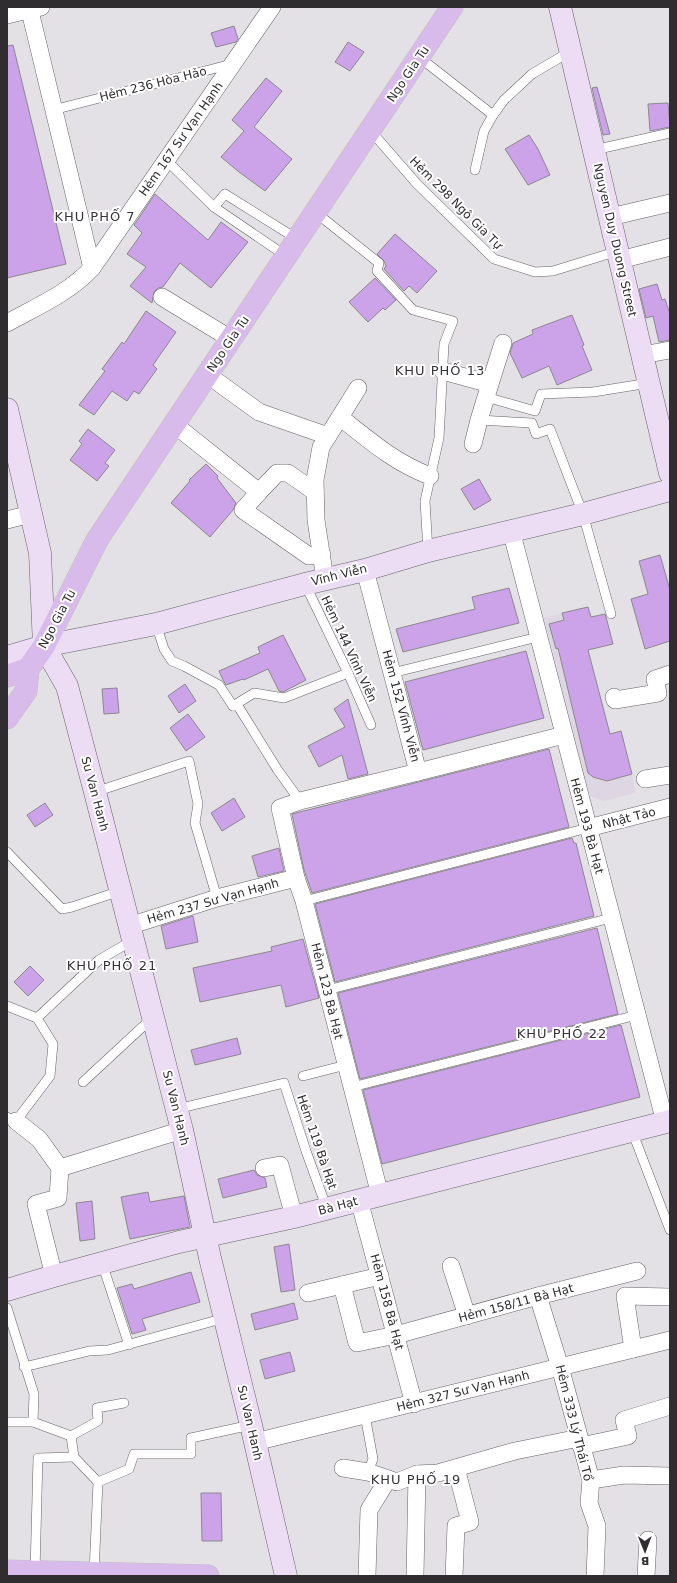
<svg xmlns="http://www.w3.org/2000/svg" width="677" height="1583" font-family="'DejaVu Sans',sans-serif">
	<style>
		.built { fill: #ded6e3 }
		.building { fill: #cca3e9; stroke: #8b888e }
		.lines { fill: none; stroke-linecap: round; stroke-linejoin: round }
		.lane-casing { stroke: #666368; stroke-width: 10 }
		.street-casing { stroke: #666368; stroke-width: 18 }
		.secondary-casing { stroke: #666368; stroke-width: 23 }
		.primary-casing { stroke: #c1c0c1; stroke-width: 23 }
		.lane { stroke: #fff; stroke-width: 9 }
		.street { stroke: #fff; stroke-width: 17 }
		.secondary { stroke: #ecddf5; stroke-width: 22 }
		.primary { stroke: #d8bbeb; stroke-width: 22 }
		.labels { text-anchor: middle; dominant-baseline: central; stroke-width: 4; stroke-linejoin: round; paint-order: stroke }
		.street-label { font-size: 12px; fill: #2f2d30; stroke: #fff }
		.neighbourhood-label { font-size: 13px; letter-spacing: 1px; fill: #373439; stroke: #fff }
	</style>
	<rect width="100%" height="100%" fill="#e3e0e6"/>
	<polygon class="built" points="588,607 591,617 605,614 613,644 588,650 609,733 621,731 636,793 603,801 592,797 585,783 544,618"/>
	<g class="building">
		<polygon points="234,26 238,39 236,42 216,47 211,33"/>
		<polygon points="348,42 364,52 350,71 335,62"/>
		<polygon points="13,45 66,264 7,278 7,46"/>
		<polygon points="266,78 282,91 254,127 292,159 265,191 239,172 221,157 244,131 232,120"/>
		<polygon points="597,87 610,134 603,135 592,88"/>
		<polygon points="668,103 670,127 650,131 648,104"/>
		<polygon points="529,135 538,149 550,175 528,185 505,149"/>
		<polygon points="155,194 208,240 221,222 248,242 211,288 180,263 163,287 158,288 154,292 152,303 130,286 146,267 127,254 142,233 134,225"/>
		<polygon points="395,234 437,271 417,293 409,286 404,291 384,269 386,266 384,261 377,254"/>
		<polygon points="375,278 396,300 385,310 383,308 368,322 349,302"/>
		<polygon points="657,284 662,300 665,299 670,314 670,340 659,342 653,316 646,318 639,289"/>
		<polygon points="146,311 176,332 153,365 157,369 139,394 134,391 127,401 112,391 94,415 79,405 105,371 102,369 122,342 124,344"/>
		<polygon points="572,315 584,345 582,346 592,370 557,385 549,366 522,378 510,353 513,343 533,334 532,330"/>
		<polygon points="88,429 115,450 105,463 109,466 97,481 70,460 82,444 79,441"/>
		<polygon points="206,464 218,476 217,478 236,503 233,510 210,537 171,503 190,481 189,480"/>
		<polygon points="479,479 491,500 474,510 461,489"/>
		<polygon points="660,555 670,590 670,641 645,649 631,599 648,594 639,561"/>
		<polygon points="509,588 519,623 403,652 396,629 475,609 472,597"/>
		<polygon points="588,607 591,617 605,614 606,617 613,644 588,650 610,734 621,731 632,774 607,781 593,777 588,773 558,648 556,649 549,624 564,620 562,613"/>
		<polygon points="283,635 306,680 283,692 279,691 268,669 244,680 243,679 226,685 223,680 219,671 260,653 258,647"/>
		<polygon points="526,651 544,718 423,750 405,682"/>
		<polygon points="185,684 196,701 179,713 168,696"/>
		<polygon points="117,688 119,713 104,714 102,689"/>
		<polygon points="348,699 368,774 348,779 342,755 319,767 308,746 345,727 334,709"/>
		<polygon points="188,714 205,737 186,751 170,728"/>
		<polygon points="549,749 569,827 312,893 304,870 292,814"/>
		<polygon points="234,798 245,817 222,831 211,813"/>
		<polygon points="45,803 53,815 35,827 27,815"/>
		<polygon points="572,838 574,843 576,843 594,916 335,982 315,904"/>
		<polygon points="279,848 284,871 258,877 252,856"/>
		<polygon points="193,916 198,942 166,949 161,926"/>
		<polygon points="597,928 618,1014 360,1079 338,993"/>
		<polygon points="303,939 319,998 286,1007 281,985 200,1002 193,968 272,951 271,947"/>
		<polygon points="30,966 44,980 28,996 14,982"/>
		<polygon points="621,1025 640,1097 382,1164 363,1090"/>
		<polygon points="237,1038 241,1054 195,1065 191,1050"/>
		<polygon points="254,1170 257,1175 265,1178 267,1187 223,1198 218,1179"/>
		<polygon points="148,1192 150,1202 184,1196 190,1227 130,1239 121,1197"/>
		<polygon points="92,1201 95,1239 80,1241 76,1203"/>
		<polygon points="289,1244 295,1290 281,1292 274,1247"/>
		<polygon points="191,1272 200,1302 142,1319 146,1330 132,1334 117,1288 132,1284 134,1289"/>
		<polygon points="294,1303 298,1319 255,1330 251,1314"/>
		<polygon points="290,1352 295,1371 265,1379 260,1360"/>
		<polygon points="201,1493 221,1493 222,1541 202,1541"/>
	</g>
	<g class="lines">
		<defs>
			<g id="lane">
				<polyline points="419,57 493,115"/>
				<polyline points="53,110 232,64"/>
				<polyline points="370,130 417,184 494,259 535,272 553,271 618,251"/>
				<polyline points="594,150 670,133"/>
				<polyline points="166,160 214,207 286,256"/>
				<polyline points="475,170 484,131 493,115 504,100 532,74 571,51"/>
				<polyline points="214,207 225,194 297,239"/>
				<polyline points="315,212 379,263 377,271 413,310 453,321 444,344 439,438 425,501 428,551"/>
				<polyline points="486,397 535,411 541,394 593,392 649,383"/>
				<polyline points="479,420 532,423 536,434 550,429 583,514 611,614"/>
				<polyline points="305,584 348,673 371,725"/>
				<polyline points="156,624 164,649 172,661 184,666 219,685 233,706 238,706 277,769 300,801"/>
				<polyline points="392,673 538,637"/>
				<polyline points="233,706 254,693 284,698 348,673"/>
				<polyline points="95,792 189,761 198,804 195,823 217,898"/>
				<polyline points="7,852 62,909 72,907 120,891"/>
				<polyline points="304,901 588,828"/>
				<polyline points="327,990 611,918"/>
				<polyline points="7,1006 37,1018"/>
				<polyline points="303,1076 346,1065"/>
				<polyline points="83,1082 152,1018"/>
				<polyline points="352,1087 637,1015"/>
				<polyline points="177,1109 284,1083 306,1151 327,1209"/>
				<polyline points="7,1117 16,1121 50,1076 53,1044 37,1018 99,960 133,940"/>
				<polyline points="632,1131 670,1230"/>
				<polyline points="102,1263 129,1345"/>
				<polyline points="7,1308 34,1394 33,1422"/>
				<polyline points="24,1367 89,1351 108,1350 225,1318"/>
				<polyline points="365,1415 373,1459 368,1472"/>
				<polyline points="7,1422 33,1422 71,1436"/>
				<polyline points="98,1482 129,1469 134,1454 191,1454 191,1438 251,1425"/>
				<polyline points="35,1572 38,1458 74,1457"/>
				<polyline points="94,1573 98,1482 74,1457 71,1436 98,1421 97,1408 124,1403"/>
			</g>
			<g id="street">
				<polyline points="29,7 92,268"/>
				<polyline points="7,15 41,7"/>
				<polyline points="610,217 670,203"/>
				<polyline points="620,260 670,247"/>
				<polyline points="162,297 231,339"/>
				<path d="M 7,323 C 36,307 69,293 92,268 L 272,7"/>
				<polyline points="642,355 670,350"/>
				<polyline points="443,371 490,384 479,420 473,444"/>
				<path d="M 208,375 L 259,412 L 328,436 L 340,417 C 370,441 394,462 430,476"/>
				<polyline points="490,384 503,343"/>
				<polyline points="340,417 358,388"/>
				<polyline points="175,425 259,492 277,473 288,473 315,492"/>
				<polyline points="259,492 243,510 309,556 322,555"/>
				<polyline points="7,520 30,514"/>
				<polyline points="511,530 665,1122"/>
				<polyline points="365,570 418,772 300,801 280,808 296,878 304,901 380,1195"/>
				<polyline points="325,579 316,520 315,480 321,447 328,436"/>
				<polyline points="614,697 615,700 658,693 655,679 670,674"/>
				<polyline points="418,772 564,735"/>
				<polyline points="645,779 670,775"/>
				<polyline points="588,828 670,807"/>
				<polyline points="129,926 217,898 296,878"/>
				<polyline points="16,1121 39,1139 60,1168 182,1130"/>
				<polyline points="264,1168 280,1165 294,1217"/>
				<polyline points="359,1200 414,1404"/>
				<polyline points="451,1266 467,1316"/>
				<polyline points="54,1276 36,1204 58,1198 60,1168"/>
				<polyline points="342,1285 357,1343 396,1335 538,1296 637,1271"/>
				<polyline points="308,1293 380,1276"/>
				<polyline points="538,1296 560,1367 591,1480 589,1503 597,1526 595,1576"/>
				<polyline points="633,1349 625,1296 670,1297"/>
				<polyline points="255,1442 670,1340"/>
				<polyline points="581,1446 628,1436 624,1420 670,1406"/>
				<polyline points="343,1468 368,1472 397,1482 417,1474 438,1473 515,1451 579,1438"/>
				<polyline points="591,1480 624,1475 670,1476"/>
				<polyline points="367,1576 369,1510 388,1479"/>
				<polyline points="415,1576 417,1474"/>
				<polyline points="454,1576 456,1526 470,1522 456,1468"/>
				<polyline points="646,1576 648,1540"/>
			</g>
			<g id="secondary">
				<polyline points="560,7 670,473"/>
				<polyline points="7,409 40,553 44,646 67,686 95,792 182,1130 210,1258 251,1425 286,1576"/>
				<polyline points="7,657 44,646 156,624 305,584 365,570 428,551 583,514 670,490"/>
				<polyline points="7,1290 54,1276 179,1242 294,1217 670,1121"/>
			</g>
			<g id="primary">
				<polyline points="7,676 28,669"/>
				<polyline points="7,718 26,691 28,669 44,646 97,540 452,7"/>
				<polyline points="7,1571 208,1576"/>
			</g>
		</defs>
		<use href="#lane" class="lane-casing"/>
		<use href="#street" class="street-casing"/>
		<use href="#secondary" class="secondary-casing"/>
		<use href="#primary" class="primary-casing"/>
		<use href="#lane" class="lane"/>
		<use href="#street" class="street"/>
		<use href="#secondary" class="secondary"/>
		<use href="#primary" class="primary"/>
	</g>
	<g class="labels">
		<g class="street-label">
			<text transform="translate(408 74) rotate(-56)">Ngo Gia Tu</text>
			<text transform="translate(153 84) rotate(-14)">Hẻm 236 Hòa Hảo</text>
			<text transform="translate(181 139) rotate(-55)">Hẻm 167 Sư Vạn Hạnh</text>
			<text transform="translate(456 203) rotate(45)">Hẻm 298 Ngô Gia Tự</text>
			<text transform="translate(615 240) rotate(77)">Nguyen Duy Duong Street</text>
			<text transform="translate(228 344) rotate(-56)">Ngo Gia Tu</text>
			<text transform="translate(339 575) rotate(-14)">Vĩnh Viễn</text>
			<text transform="translate(57 619) rotate(-62)">Ngo Gia Tu</text>
			<text transform="translate(349 649) rotate(65)">Hẻm 144 Vĩnh Viễn</text>
			<text transform="translate(401 706) rotate(75)">Hẻm 152 Vĩnh Viễn</text>
			<text transform="translate(95 794) rotate(75)">Su Van Hanh</text>
			<text transform="translate(629 818) rotate(-14)">Nhật Tảo</text>
			<text transform="translate(587 826) rotate(75)">Hẻm 193 Bà Hạt</text>
			<text transform="translate(213 901) rotate(-16)">Hẻm 237 Sư Vạn Hạnh</text>
			<text transform="translate(327 991) rotate(76)">Hẻm 123 Bà Hạt</text>
			<text transform="translate(176 1108) rotate(76)">Su Van Hanh</text>
			<text transform="translate(317 1142) rotate(71)">Hẻm 119 Bà Hạt</text>
			<text transform="translate(338 1206) rotate(-15)">Bà Hạt</text>
			<text transform="translate(387 1302) rotate(75)">Hẻm 158 Bà Hạt</text>
			<text transform="translate(516 1303) rotate(-15)">Hẻm 158/11 Bà Hạt</text>
			<text transform="translate(463 1391) rotate(-14)">Hẻm 327 Sư Vạn Hạnh</text>
			<text transform="translate(250 1423) rotate(77)">Su Van Hanh</text>
			<text transform="translate(574 1423) rotate(76)">Hẻm 333 Lý Thái Tổ</text>
		</g>
		<g class="neighbourhood-label">
			<text x="95" y="216">KHU PHỐ 7</text>
			<text x="440" y="370">KHU PHỐ 13</text>
			<text x="112" y="965">KHU PHỐ 21</text>
			<text x="562" y="1033">KHU PHỐ 22</text>
			<text x="416" y="1479">KHU PHỐ 19</text>
		</g>
	</g>
	<rect width="677" height="1583" fill="none" stroke="#2f2d30" stroke-width="16"/>
	<g transform="translate(645 1551) rotate(179)" stroke="#ffffff" stroke-width="3" paint-order="stroke">
	<path d="M0-3L7 15L0 10L-7 15Z" fill="#2f2d30"/>
	<text y="-6" font-size="11" font-weight="bold" text-anchor="middle" fill="#2f2d30">B</text>
	</g>
</svg>
